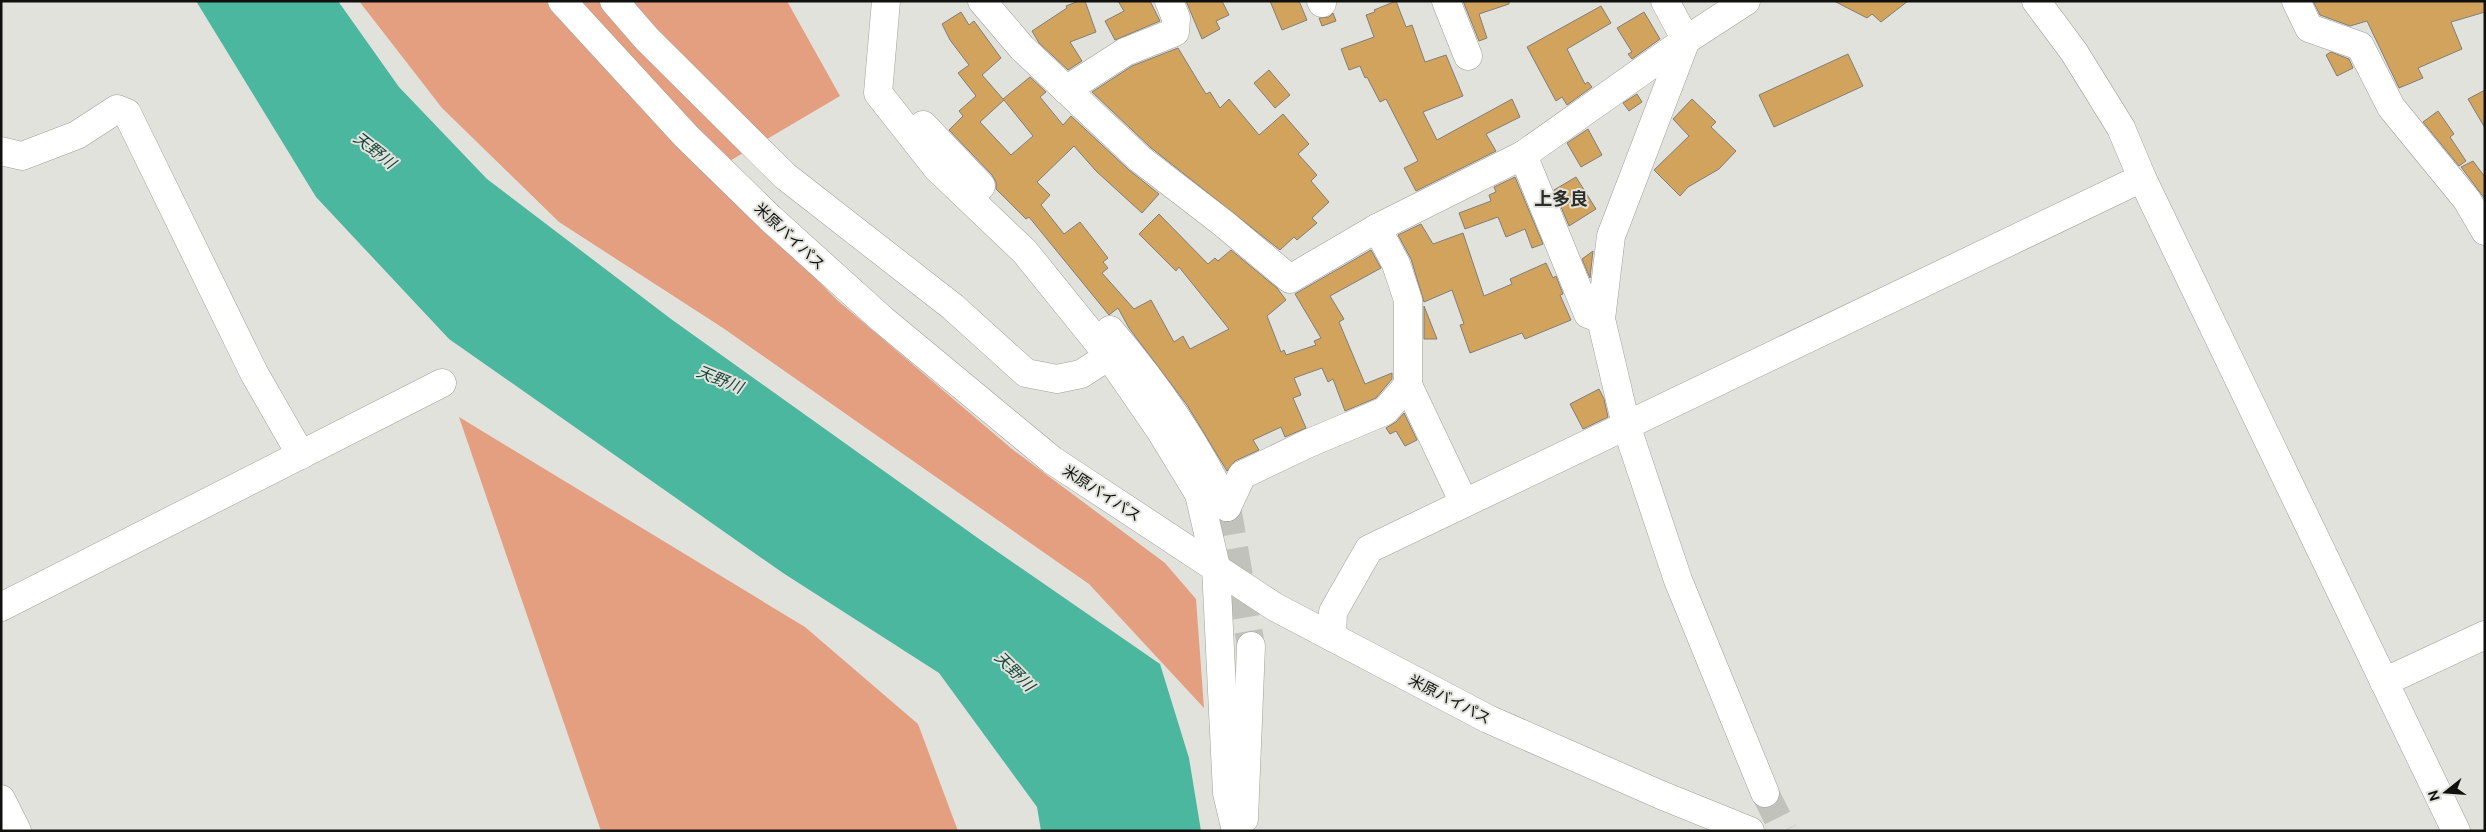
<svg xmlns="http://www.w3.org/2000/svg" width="2486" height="832" font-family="Ubuntu,'Noto Sans JP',sans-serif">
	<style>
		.green { fill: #e49e80 }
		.water { fill: #4cb79f }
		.building { fill: #d1a35c; stroke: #817e79; fill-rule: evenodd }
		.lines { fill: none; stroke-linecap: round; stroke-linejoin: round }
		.minor-tunnel { stroke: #c2c2bd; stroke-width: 28; stroke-dasharray: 28 14; stroke-linecap: butt }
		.minor-casing { stroke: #9fa09a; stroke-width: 29 }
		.highway-casing { stroke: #9fa09a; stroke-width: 29 }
		.minor { stroke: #fff; stroke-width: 28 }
		.highway { stroke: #fff; stroke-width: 28 }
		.labels { text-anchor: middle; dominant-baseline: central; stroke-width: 4; stroke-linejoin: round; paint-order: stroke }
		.street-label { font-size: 15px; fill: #10100e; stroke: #e2e2dc }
		.water-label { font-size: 16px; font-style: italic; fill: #18473d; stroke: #e2e2dc }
		.quarter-label { font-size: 18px; font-weight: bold; fill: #2d2d28; stroke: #e2e2dc }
	</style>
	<rect width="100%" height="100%" fill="#e2e2dc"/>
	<g class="green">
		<polygon points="359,1 787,1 840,96 711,172 837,300 1012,449 1165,563 1196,599 1204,708 1089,584 723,328 559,222 442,108"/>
		<polygon points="459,417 805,627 918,724 958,831 601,831"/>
	</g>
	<polygon class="water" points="196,1 338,1 399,87 487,179 671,319 982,541 1160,664 1189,758 1201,831 1041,831 1037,807 939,673 783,573 449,339 316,197"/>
	<g class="building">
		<polygon points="1079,1 1085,1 1096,32 1070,42 1082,61 1068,70 1039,43 1032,31 1067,8 1066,6"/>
		<polygon points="1118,1 1150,1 1160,21 1115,40 1105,21 1124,11"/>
		<polygon points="1186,1 1222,1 1229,15 1216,21 1220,29 1202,39"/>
		<polygon points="1270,1 1299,1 1307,20 1282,30"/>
		<polygon points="1396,1 1406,27 1412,25 1425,62 1446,55 1463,96 1423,112 1437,140 1512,99 1520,117 1486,134 1496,151 1416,191 1404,168 1418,161 1386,99 1380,102 1367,77 1365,78 1360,66 1349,70 1341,49 1374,37 1366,15 1375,12 1374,10"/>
		<polygon points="1463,1 1509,1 1509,4 1479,14 1487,38 1479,41"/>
		<polygon points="1834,1 1908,1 1881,22 1872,14 1867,18"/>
		<polygon points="2313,1 2485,1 2485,12 2451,22 2462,49 2418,68 2423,78 2399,88 2367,21 2350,26 2320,15"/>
		<polygon points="1601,6 1611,23 1567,49 1585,84 1588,82 1592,87 1567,105 1562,97 1556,101 1527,47"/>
		<path d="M 961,12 L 969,25 L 974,21 L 1001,58 L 982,75 L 1003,99 L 1030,77 L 1046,92 L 1040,97 L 1063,125 L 1071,116 L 1129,170 L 1159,194 L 1142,213 L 1096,171 L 1074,146 L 1037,182 L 1050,195 L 1041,205 L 1064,234 L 1080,222 L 1108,258 L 1103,262 L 1108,268 L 1102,273 L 1134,309 L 1151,300 L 1174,342 L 1183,336 L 1190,349 L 1229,329 L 1179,267 L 1176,271 L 1139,234 L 1159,214 L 1208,264 L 1215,258 L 1218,261 L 1231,250 L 1277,288 L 1286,300 L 1267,316 L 1281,352 L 1284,350 L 1286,355 L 1316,345 L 1314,341 L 1321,338 L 1295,294 L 1371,250 L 1381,268 L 1330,296 L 1344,319 L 1339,322 L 1365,384 L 1392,373 L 1392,379 L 1376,398 L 1345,411 L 1333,379 L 1328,382 L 1322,368 L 1294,378 L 1301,395 L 1293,398 L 1306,428 L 1285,437 L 1281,427 L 1253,440 L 1259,450 L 1235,461 L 1227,471 L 1187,405 L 1129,328 L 1118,308 L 1109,315 L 1029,217 L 1026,219 L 996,189 L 996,182 L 992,175 L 949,130 L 963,116 L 959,111 L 976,96 L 958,73 L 969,65 L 950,40 L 942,24 ZM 1004,100 L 1033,136 L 1011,155 L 980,122 Z"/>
		<polygon points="1644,12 1660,39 1632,59 1628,54 1632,52 1617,28"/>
		<polygon points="1333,13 1336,21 1322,26 1319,18 1329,17"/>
		<polygon points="1178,48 1201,86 1206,94 1210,92 1220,108 1229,99 1259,135 1283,114 1309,144 1298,154 1317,175 1311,181 1329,202 1312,218 1317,223 1297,240 1294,237 1280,250 1150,147 1092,92 1132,66"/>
		<polygon points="2331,52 2349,59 2353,68 2337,76 2326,55"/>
		<polygon points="1848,54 1863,86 1774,127 1759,95"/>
		<polygon points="1269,70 1290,95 1275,108 1254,83"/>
		<polygon points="2485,90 2485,128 2468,99"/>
		<polygon points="1637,94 1642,102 1629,111 1623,103"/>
		<polygon points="1692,99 1716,122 1711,127 1736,151 1719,169 1688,187 1680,196 1654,170 1689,136 1673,119"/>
		<polygon points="2438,111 2454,134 2450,137 2466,161 2459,166 2423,122"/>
		<polygon points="1588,129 1602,155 1581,167 1567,143"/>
		<polygon points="2473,161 2485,177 2485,199 2461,167"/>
		<polygon points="1515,177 1543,244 1532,248 1525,229 1506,237 1498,217 1465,229 1459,213 1491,201 1489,195 1496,192 1494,187"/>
		<polygon points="1576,177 1596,209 1569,226 1554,190"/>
		<polygon points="1421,224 1433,244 1463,233 1484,296 1512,284 1510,279 1546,263 1553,278 1556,276 1563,294 1560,295 1571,320 1525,339 1522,333 1470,353 1460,325 1464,324 1452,290 1424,302 1411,259 1398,235"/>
		<polygon points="1593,251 1590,278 1582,259"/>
		<polygon points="1424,306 1437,339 1424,339"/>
		<polygon points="1599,389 1604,399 1608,417 1583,429 1570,404"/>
		<polygon points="1404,413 1417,440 1405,446 1396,431 1390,434 1386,428 1396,422"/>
	</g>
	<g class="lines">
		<g class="minor-tunnel">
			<polyline points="1227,507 1251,646"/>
			<polyline points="1765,793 1784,831"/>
		</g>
		<defs>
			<g id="minor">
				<polyline points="614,1 647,39 785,176 953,307 1026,373 1057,379 1081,374 1109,356"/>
				<polyline points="886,1 878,93 937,168 1025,252 1109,356 1160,430 1199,494 1216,567 1227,793 1236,831"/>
				<polyline points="982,1 1022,48 1140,159 1223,223 1290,279 1377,228 1523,155 1686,40 1746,1"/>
				<polyline points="1321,1 1322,3"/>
				<polyline points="1446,1 1468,56"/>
				<polyline points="1665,1 1686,40 1611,236 1601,319 1626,425 1678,580 1765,793"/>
				<polyline points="2036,1 2074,52 2121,128 2142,178 2456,831"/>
				<polyline points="2296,1 2309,28 2360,46 2391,107 2467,200 2485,231"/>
				<polyline points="1066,90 1125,52 1175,32 1176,18 1169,1"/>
				<polyline points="923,125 981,186"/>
				<polyline points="1,151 22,156 77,135 117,109 127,113 254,373 301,455"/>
				<polyline points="1523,155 1588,314 1601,319"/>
				<polyline points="1377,228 1396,264 1408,300 1408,385 1464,503"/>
				<path d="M 1110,330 C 1156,384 1197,442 1227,507"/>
				<polyline points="1227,507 1242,475 1307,444 1385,411 1408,385"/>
				<polyline points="1,607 442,383"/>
				<polyline points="1332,637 1333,612 1369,549 2142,178"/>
				<polyline points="2384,682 2485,635"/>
				<polyline points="1,799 17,831"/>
				<polyline points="1244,819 1251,646"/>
			</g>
			<polyline id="highway" points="562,1 686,136 770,218 883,320 1052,460 1275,607 1488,719 1661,795 1750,831"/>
		</defs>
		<use href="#minor" class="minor-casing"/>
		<use href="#highway" class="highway-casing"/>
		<use href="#minor" class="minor"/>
		<use href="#highway" class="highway"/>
	</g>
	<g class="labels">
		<g class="street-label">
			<text transform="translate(790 236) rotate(43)">米原バイパス</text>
			<text transform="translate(1102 493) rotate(33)">米原バイパス</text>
			<text transform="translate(1450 699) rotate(27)">米原バイパス</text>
		</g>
		<g class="water-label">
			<text transform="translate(375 150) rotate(38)">天野川</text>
			<text transform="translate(720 379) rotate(22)">天野川</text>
			<text transform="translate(1015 671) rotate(45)">天野川</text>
		</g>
		<g class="quarter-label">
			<text x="1561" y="198">上多良</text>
		</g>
	</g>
	<rect width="2486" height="832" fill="none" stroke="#10100e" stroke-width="5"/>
	<g transform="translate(2446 792) rotate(253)" stroke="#e2e2dc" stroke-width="4" paint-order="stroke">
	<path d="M0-4L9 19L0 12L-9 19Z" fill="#10100e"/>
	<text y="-8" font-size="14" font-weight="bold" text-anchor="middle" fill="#10100e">N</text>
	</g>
</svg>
